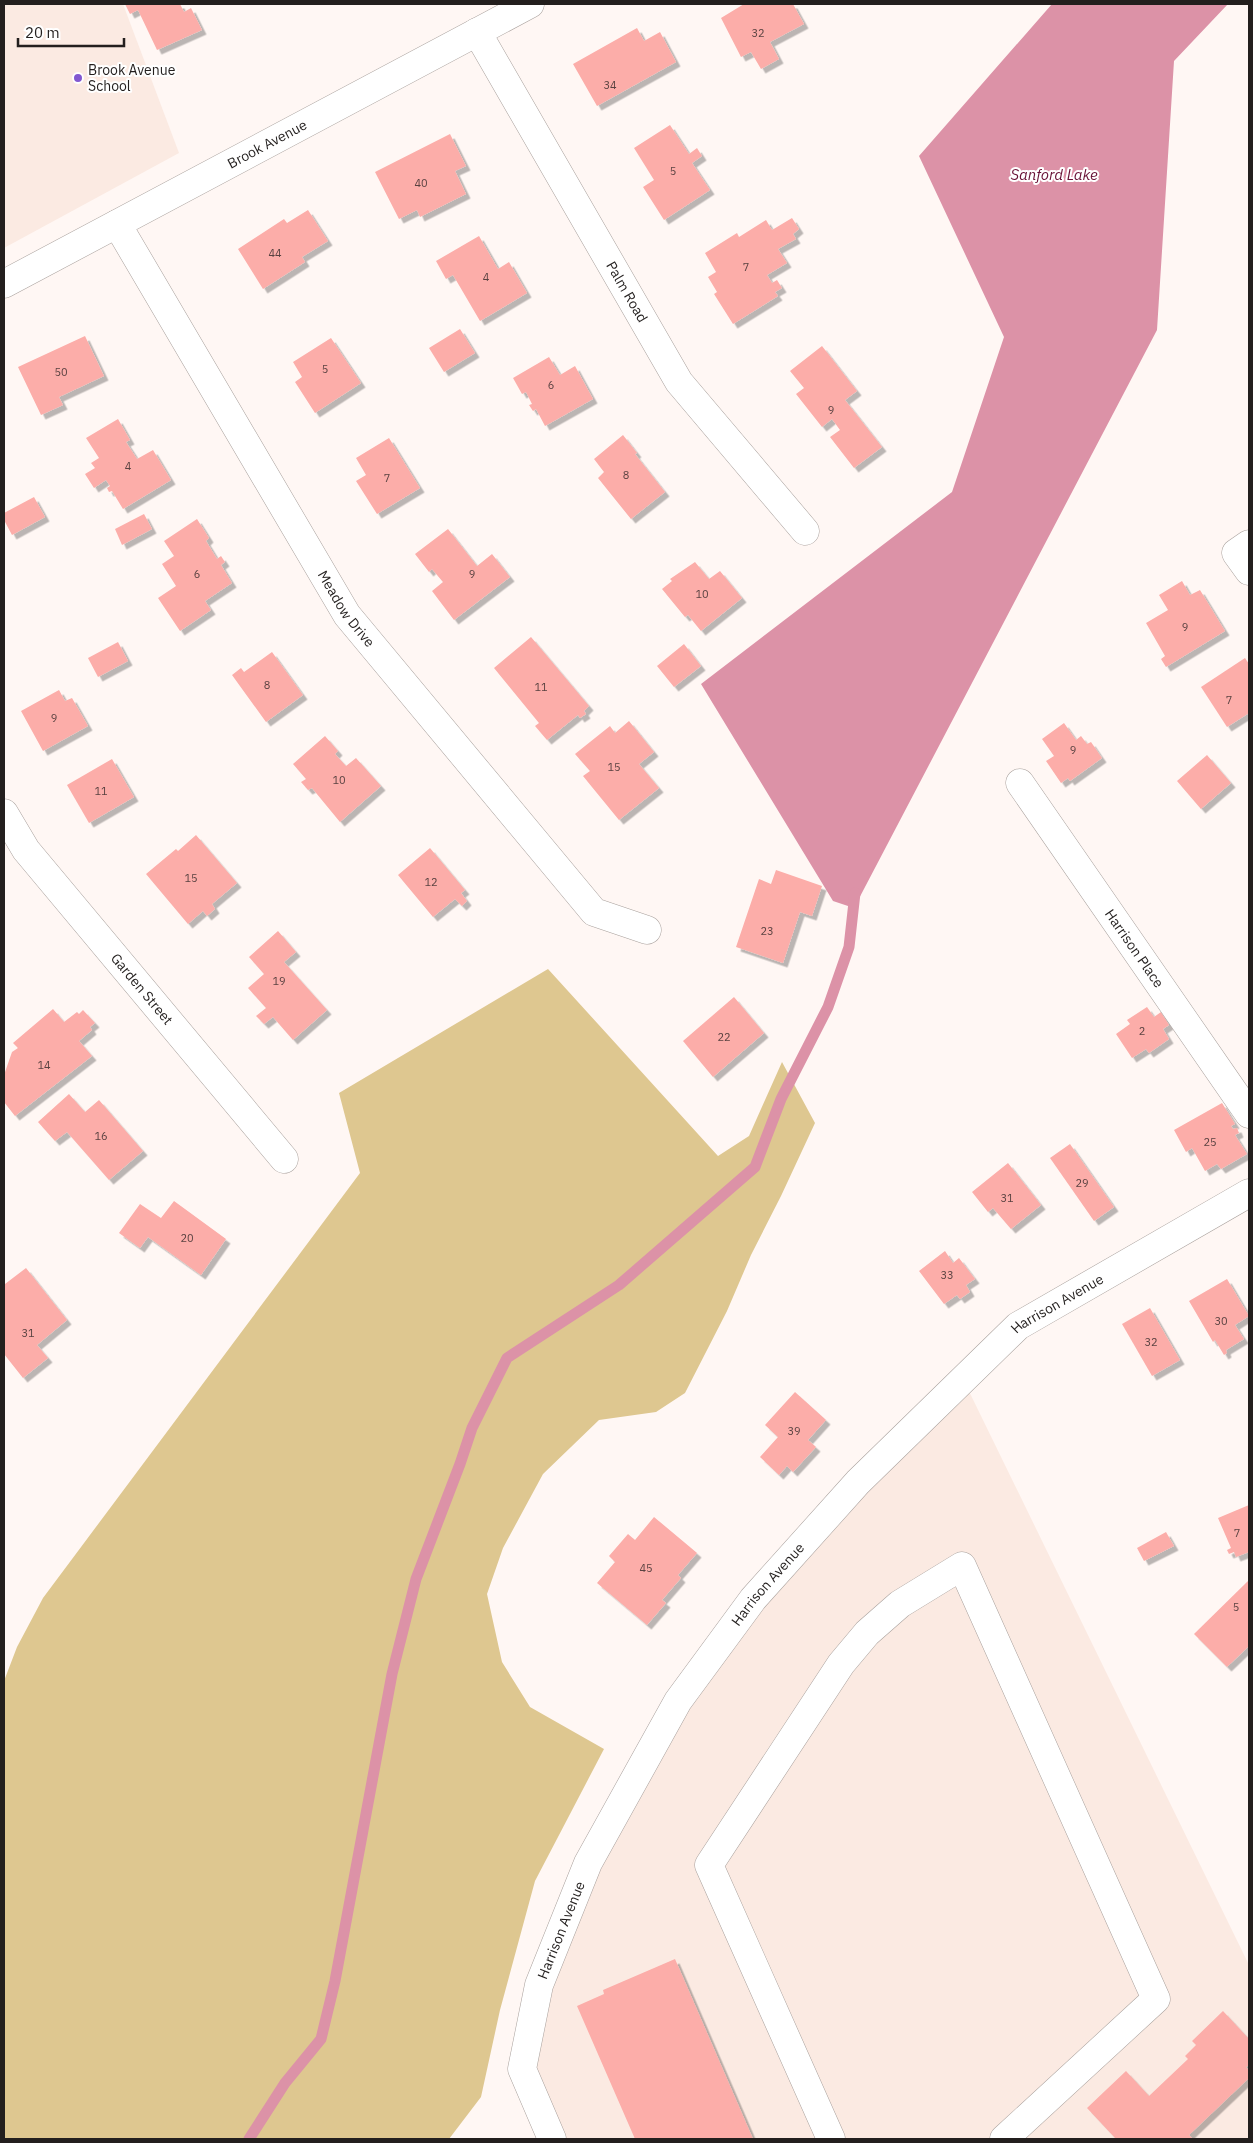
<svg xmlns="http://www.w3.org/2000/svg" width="1253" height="2143" font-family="'IBM Plex Sans',sans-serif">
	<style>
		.built { fill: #fbeae2 }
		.green { fill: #dec790 }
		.water { fill: #dc92a7 }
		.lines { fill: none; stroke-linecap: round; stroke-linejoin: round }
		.stream { stroke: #dc92a7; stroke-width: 11 }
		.building { fill: #fcada9; filter: url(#shadow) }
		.minor-casing { stroke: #a9a19d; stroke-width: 29 }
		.minor { stroke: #fff; stroke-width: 28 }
		.poi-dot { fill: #8258d1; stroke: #fff; stroke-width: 2 }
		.labels { text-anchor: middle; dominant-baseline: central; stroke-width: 4; stroke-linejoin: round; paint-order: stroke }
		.number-label { font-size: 11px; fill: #594241 }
		.poi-label { font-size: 14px; fill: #231f1e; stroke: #fff; text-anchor: start }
		.street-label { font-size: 14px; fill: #231f1e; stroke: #fff }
		.water-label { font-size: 15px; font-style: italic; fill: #681136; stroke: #fff }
	</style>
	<defs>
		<filter id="shadow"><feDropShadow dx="4.5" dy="4.5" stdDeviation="0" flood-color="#0004"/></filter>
	</defs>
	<rect width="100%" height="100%" fill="#fff7f4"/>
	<g class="built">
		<polygon points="4,4 123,4 179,153 4,248"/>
		<polygon points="963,1379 1249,1965 1249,2139 552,2139 522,2069 539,1985 678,1701"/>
	</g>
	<polygon class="green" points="548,969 718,1156 749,1136 782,1062 815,1123 781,1196 751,1255 727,1311 685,1393 656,1412 599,1420 543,1474 503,1548 487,1594 502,1662 530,1707 604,1749 535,1881 500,2010 481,2097 449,2139 4,2139 4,1681 17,1647 43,1598 360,1173 339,1093"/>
	<polygon class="water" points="1052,4 1228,4 1174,61 1157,330 854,908 833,901 701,684 952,492 1004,337 919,156"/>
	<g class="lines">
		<polyline class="stream" points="249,2139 285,2083 321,2039 335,1981 392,1674 416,1579 460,1464 472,1428 507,1358 619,1285 755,1167 781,1099 828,1007 849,947 855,893"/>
	</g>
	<g class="building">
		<polygon points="125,4 180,4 184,12 191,8 202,30 157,50 138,10 130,14"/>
		<polygon points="744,4 793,4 804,24 770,42 779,59 761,69 751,52 741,57 721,18"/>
		<polygon points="637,28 644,41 660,32 676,62 597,106 573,64"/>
		<polygon points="670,125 689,154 697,148 702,156 692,163 710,190 664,220 643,187 654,180 634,148"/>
		<polygon points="450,134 466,166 455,171 466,194 420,217 417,210 399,219 375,172"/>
		<polygon points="308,210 328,241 302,257 305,262 263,289 238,249 284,219 287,223"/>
		<polygon points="792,218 799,229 793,234 796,239 778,249 787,263 767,275 772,283 777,280 782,288 775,292 778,296 733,324 714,294 717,292 708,277 716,272 705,253 737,233 739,237 766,220 772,230"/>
		<polygon points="479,236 498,269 509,262 527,293 480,321 453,275 446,279 436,261"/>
		<polygon points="460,329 475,353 444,372 429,348"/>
		<polygon points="85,336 104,376 59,397 63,405 41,415 18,367"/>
		<polygon points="331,338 361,383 315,413 295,382 302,377 293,362"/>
		<polygon points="822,346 857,391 845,400 882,447 854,468 830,437 840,430 832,419 822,427 796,394 804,388 790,371"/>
		<polygon points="549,357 560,375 575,366 593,399 545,426 536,409 533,411 529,405 532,404 526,392 522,394 513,378"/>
		<polygon points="118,419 130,440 126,442 137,459 153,450 171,480 123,509 112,491 109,492 107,488 110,486 106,480 94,488 85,474 95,468 91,463 99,458 86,438"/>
		<polygon points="623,435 637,453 635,454 665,492 631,519 598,478 604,472 594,459"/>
		<polygon points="389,438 420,488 377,514 356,481 366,475 356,458"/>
		<polygon points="34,497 45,517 12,535 4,520 4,513"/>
		<polygon points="144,514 152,529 122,545 115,529"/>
		<polygon points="197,519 209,538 206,541 217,559 221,556 225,562 221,565 232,583 205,601 211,610 180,631 158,598 176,586 162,564 174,556 164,541"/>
		<polygon points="448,529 477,566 492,554 510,577 454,620 432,591 443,582 432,569 429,572 415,554"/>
		<polygon points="695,562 709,579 720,571 742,598 701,631 688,615 685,617 662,589 672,581 670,579"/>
		<polygon points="1182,581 1190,595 1200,590 1225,631 1166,667 1161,659 1165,656 1146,623 1168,610 1159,595"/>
		<polygon points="531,637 589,706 584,711 586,714 580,718 578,715 547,740 535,726 539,723 494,668"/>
		<polygon points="118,642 128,661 98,677 88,658"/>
		<polygon points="684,644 701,666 674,687 657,666"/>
		<polygon points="272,652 303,695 266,722 232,675 241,668 244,672"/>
		<polygon points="1245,658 1249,664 1249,713 1227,727 1201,687"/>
		<polygon points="59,690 65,701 72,698 88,726 43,751 21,711"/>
		<polygon points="629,721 654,752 639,764 659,788 619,820 583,776 590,771 575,754 610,726 615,733"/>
		<polygon points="1064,723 1076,740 1081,736 1087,744 1091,742 1102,758 1070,781 1068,778 1061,783 1046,761 1054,756 1042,739"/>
		<polygon points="325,736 338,751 335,754 346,766 356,758 381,786 340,822 312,788 308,790 301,782 306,779 293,764"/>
		<polygon points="1207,755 1231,783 1201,809 1177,781"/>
		<polygon points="112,759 134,797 89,823 67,785"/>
		<polygon points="196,835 237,883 212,904 215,909 207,916 203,911 188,924 146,874 176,849 178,851"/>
		<polygon points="430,848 465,890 461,893 467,901 462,906 455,899 433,917 398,875"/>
		<polygon points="776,870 822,886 812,916 800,912 783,963 736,947 759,879 771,884"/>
		<polygon points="278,931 296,952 284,962 327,1010 293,1040 273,1017 264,1024 256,1016 266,1008 248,988 264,974 249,957"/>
		<polygon points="734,997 764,1033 713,1077 683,1041"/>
		<polygon points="1147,1007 1154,1017 1161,1012 1169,1025 1163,1029 1169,1039 1149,1053 1146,1049 1132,1058 1116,1034 1130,1024 1127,1020"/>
		<polygon points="53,1009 64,1022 77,1012 79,1014 83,1010 95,1023 90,1027 92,1030 79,1041 92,1056 15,1116 4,1102 4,1075 12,1052 18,1048 13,1043"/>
		<polygon points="69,1094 85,1112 99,1100 143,1151 109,1180 67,1132 55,1141 38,1122"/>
		<polygon points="1222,1103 1235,1124 1231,1126 1233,1129 1237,1128 1239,1133 1235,1135 1247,1154 1221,1169 1217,1164 1205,1171 1192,1148 1186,1152 1174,1130"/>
		<polygon points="1070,1144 1114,1207 1094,1221 1050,1158"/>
		<polygon points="1008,1163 1041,1205 1011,1229 993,1208 988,1212 972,1192"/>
		<polygon points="174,1201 226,1239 201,1275 148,1237 140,1248 119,1233 140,1204 161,1218"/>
		<polygon points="945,1251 953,1263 959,1258 975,1279 966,1285 970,1292 960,1299 957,1295 944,1304 919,1271"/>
		<polygon points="26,1268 67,1320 37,1345 48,1358 23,1378 4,1354 4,1282 5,1284"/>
		<polygon points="1227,1279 1249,1316 1235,1325 1244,1339 1226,1350 1227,1353 1224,1355 1215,1340 1213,1342 1189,1301"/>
		<polygon points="1150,1308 1180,1360 1152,1376 1122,1324"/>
		<polygon points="795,1392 826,1420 808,1440 816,1447 793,1472 787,1466 779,1475 760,1457 778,1437 765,1425"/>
		<polygon points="1249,1505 1249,1552 1236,1557 1234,1552 1229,1554 1227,1550 1231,1548 1218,1518"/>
		<polygon points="654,1517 697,1553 678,1575 681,1578 662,1600 666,1603 647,1625 597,1583 615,1562 609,1556 628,1534 635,1540"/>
		<polygon points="1166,1532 1174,1546 1144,1561 1137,1548"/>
		<polygon points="1249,1580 1249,1646 1227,1667 1194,1634"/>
		<polygon points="675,1959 753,2139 635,2139 577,2006 604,1994 603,1990"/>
		<polygon points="1223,2011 1249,2039 1249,2065 1246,2067 1249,2071 1249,2078 1189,2135 1193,2139 1116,2139 1087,2108 1126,2071 1149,2096 1188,2059 1185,2056 1196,2045 1192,2041"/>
	</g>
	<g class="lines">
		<defs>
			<g id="minor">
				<path id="s1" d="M 477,32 L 679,382 L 805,531"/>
				<path id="s2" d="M 117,224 L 347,615 L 594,912 L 647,930"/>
				<path id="s3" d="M 4,284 L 530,4"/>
				<polyline points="1249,544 1236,553 1249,571"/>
				<path id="s4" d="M 1020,783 L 1249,1114"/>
				<path id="s5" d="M 4,813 L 26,850 L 284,1159"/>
				<path id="s6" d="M 552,2139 L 522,2069 L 539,1985 L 588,1863 L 678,1701 L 753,1599 L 858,1482 L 1018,1326 L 1249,1193"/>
				<polyline points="831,2139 709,1865 841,1664 867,1633 900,1604 962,1566 1156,1999 1004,2139"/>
			</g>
		</defs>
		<use href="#minor" class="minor-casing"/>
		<use href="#minor" class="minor"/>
	</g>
	<circle class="poi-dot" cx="78" cy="78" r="5"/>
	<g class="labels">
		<g class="number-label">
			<text x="758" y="33">32</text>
			<text x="610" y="85">34</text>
			<text x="673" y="171">5</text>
			<text x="421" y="183">40</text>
			<text x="275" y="253">44</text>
			<text x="746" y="267">7</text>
			<text x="486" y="277">4</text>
			<text x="325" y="369">5</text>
			<text x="61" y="372">50</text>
			<text x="551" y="385">6</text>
			<text x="831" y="410">9</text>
			<text x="128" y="466">4</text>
			<text x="626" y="475">8</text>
			<text x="387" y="478">7</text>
			<text x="197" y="574">6</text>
			<text x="472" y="574">9</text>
			<text x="702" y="594">10</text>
			<text x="1185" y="627">9</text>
			<text x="267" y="685">8</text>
			<text x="541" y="687">11</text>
			<text x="1229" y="700">7</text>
			<text x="54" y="718">9</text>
			<text x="1073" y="750">9</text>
			<text x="614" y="767">15</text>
			<text x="339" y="780">10</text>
			<text x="101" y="791">11</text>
			<text x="191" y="878">15</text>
			<text x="431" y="882">12</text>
			<text x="767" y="931">23</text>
			<text x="279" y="981">19</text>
			<text x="1142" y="1031">2</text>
			<text x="724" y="1037">22</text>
			<text x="44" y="1065">14</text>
			<text x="101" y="1136">16</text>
			<text x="1210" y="1142">25</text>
			<text x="1082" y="1183">29</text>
			<text x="1007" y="1198">31</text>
			<text x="187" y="1238">20</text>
			<text x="947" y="1275">33</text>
			<text x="1221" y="1321">30</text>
			<text x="28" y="1333">31</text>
			<text x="1151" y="1342">32</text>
			<text x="794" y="1431">39</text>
			<text x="1237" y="1533">7</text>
			<text x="646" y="1568">45</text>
			<text x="1236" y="1607">5</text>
		</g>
		<g class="poi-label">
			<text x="88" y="70">Brook Avenue<tspan x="88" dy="16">School</tspan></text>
		</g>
		<g class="street-label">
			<text stroke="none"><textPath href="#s3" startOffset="298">Brook Avenue</textPath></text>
			<text stroke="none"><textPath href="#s1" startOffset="300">Palm Road</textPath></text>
			<text stroke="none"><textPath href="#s2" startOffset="448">Meadow Drive</textPath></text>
			<text stroke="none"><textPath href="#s4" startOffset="201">Harrison Place</textPath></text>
			<text stroke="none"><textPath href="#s5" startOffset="224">Garden Street</textPath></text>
			<text stroke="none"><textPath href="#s6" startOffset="1031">Harrison Avenue</textPath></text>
			<text stroke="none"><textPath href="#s6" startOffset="626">Harrison Avenue</textPath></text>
			<text stroke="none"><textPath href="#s6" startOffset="221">Harrison Avenue</textPath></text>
		</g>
		<g class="water-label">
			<text x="1054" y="174">Sanford Lake</text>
		</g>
	</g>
	<rect width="1253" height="2143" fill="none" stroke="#231f1e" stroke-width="10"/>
	<path d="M18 38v8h106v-8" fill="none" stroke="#231f1e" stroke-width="2.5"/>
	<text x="25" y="38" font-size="15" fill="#231f1e" stroke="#ffffff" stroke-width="4" paint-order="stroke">20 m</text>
</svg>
